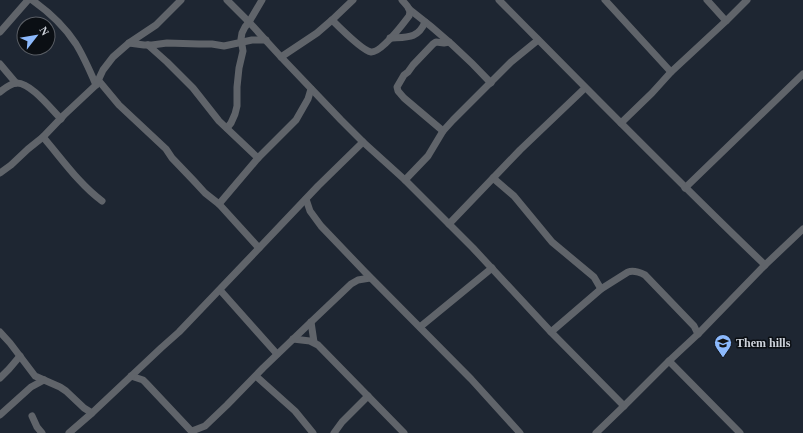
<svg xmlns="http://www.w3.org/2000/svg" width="803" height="433" font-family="Georgia,serif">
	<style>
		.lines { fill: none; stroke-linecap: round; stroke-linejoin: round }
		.street { stroke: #60646a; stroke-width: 7 }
		.labels { text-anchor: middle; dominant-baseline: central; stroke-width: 3; stroke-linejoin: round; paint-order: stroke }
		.poi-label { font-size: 12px; font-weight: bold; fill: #ced3db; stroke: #0b0f14; text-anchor: start }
	</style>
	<rect width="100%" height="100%" fill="#1e2632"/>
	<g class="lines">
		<g class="street">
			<path d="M 32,0 C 49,12 65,27 76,44 C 84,57 90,71 96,85"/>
			<polyline points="227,0 249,22 281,57 341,120 363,142 405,180 473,248 551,332 624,406"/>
			<path d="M 499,0 C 587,89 675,179 765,265"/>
			<polyline points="605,0 671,72"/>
			<polyline points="707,0 726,21"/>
			<path d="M 409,9 C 438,31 466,56 491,83"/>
			<path d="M 332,20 C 339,27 363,51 371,52 C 381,53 403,24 409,16 C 412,9 406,5 402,0"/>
			<polyline points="0,32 28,0"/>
			<path d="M 390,38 C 407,37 418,39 425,22"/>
			<polyline points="129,43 144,45 152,45 167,43 199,44 212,44 224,46 252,40 266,40"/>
			<polyline points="148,45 167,62 193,88 219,121 258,158"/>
			<polyline points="281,57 317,33 332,20 353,0"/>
			<polyline points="0,64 16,83"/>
			<polyline points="99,81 119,105 166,149 172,158 194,181 205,193 219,204 259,248"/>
			<path d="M 0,92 C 5,88 11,83 17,83 C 31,83 51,109 61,119"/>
			<polyline points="621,123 652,93 671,72 726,21 747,0"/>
			<polyline points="227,128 231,123 235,114 237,106 237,87 239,68 243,51 241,39 242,33 245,27 249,22 262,0"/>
			<polyline points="443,131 404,98 398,91 397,87 404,75 408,72 413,65 433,44 436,42 444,43 449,42"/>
			<path d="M 43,137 C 62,159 79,184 102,201"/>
			<polyline points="0,173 11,165 28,149 43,137 64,115 96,85 103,70 113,57 129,43 156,25 181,0"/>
			<polyline points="493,178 514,196 552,242 594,277 601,289"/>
			<polyline points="405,180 428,156 443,131 453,120 511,62 538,40"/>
			<polyline points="685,188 803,74"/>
			<polyline points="306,199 310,211 321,226 365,272 471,379 520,433"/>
			<polyline points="219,204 258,158 296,120 308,99 311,89"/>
			<polyline points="449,224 520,150 585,88"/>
			<polyline points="220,290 277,354"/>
			<polyline points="311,322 314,342"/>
			<polyline points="420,327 492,268"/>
			<polyline points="0,332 10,343 35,376 60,387 66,391 84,408 92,413"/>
			<path d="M 551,332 L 601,289 L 628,272 C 634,270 639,272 645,275 L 694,326 L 698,334"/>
			<polyline points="293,339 310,341 318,345 404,433"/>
			<polyline points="669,361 740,433"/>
			<polyline points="131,376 143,380 146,383 193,433"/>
			<polyline points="256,376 295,411 313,433"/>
			<polyline points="0,378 9,369 20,356"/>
			<polyline points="0,415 31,387 44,380"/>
			<polyline points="32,416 37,427 42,433"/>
			<polyline points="192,431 205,426 227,405 263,368 311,322 351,284 358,280 370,278"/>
			<polyline points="69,433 92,413 161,348 179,332 243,265 318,186 363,142"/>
			<polyline points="334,433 342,422 368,396"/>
			<polyline points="596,433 624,406 669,361 698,334 765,265 803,229"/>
		</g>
	</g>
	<defs>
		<symbol id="school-pin" viewBox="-11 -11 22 30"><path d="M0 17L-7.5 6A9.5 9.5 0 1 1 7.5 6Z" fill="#8cb9fc" stroke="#0b0f14"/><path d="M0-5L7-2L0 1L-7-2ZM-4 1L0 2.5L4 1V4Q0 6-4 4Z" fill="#111"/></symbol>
	</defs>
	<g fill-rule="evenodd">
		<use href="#school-pin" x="713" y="333" width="20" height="27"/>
	</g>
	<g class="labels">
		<g class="poi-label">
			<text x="736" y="343">Them hills</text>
		</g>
	</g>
	<g transform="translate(36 36) rotate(59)"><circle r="19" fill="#0b0f14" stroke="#595d64"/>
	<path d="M0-3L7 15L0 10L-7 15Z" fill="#8cb9fc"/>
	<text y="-6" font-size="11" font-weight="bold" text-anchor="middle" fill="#ced3db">N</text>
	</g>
</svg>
